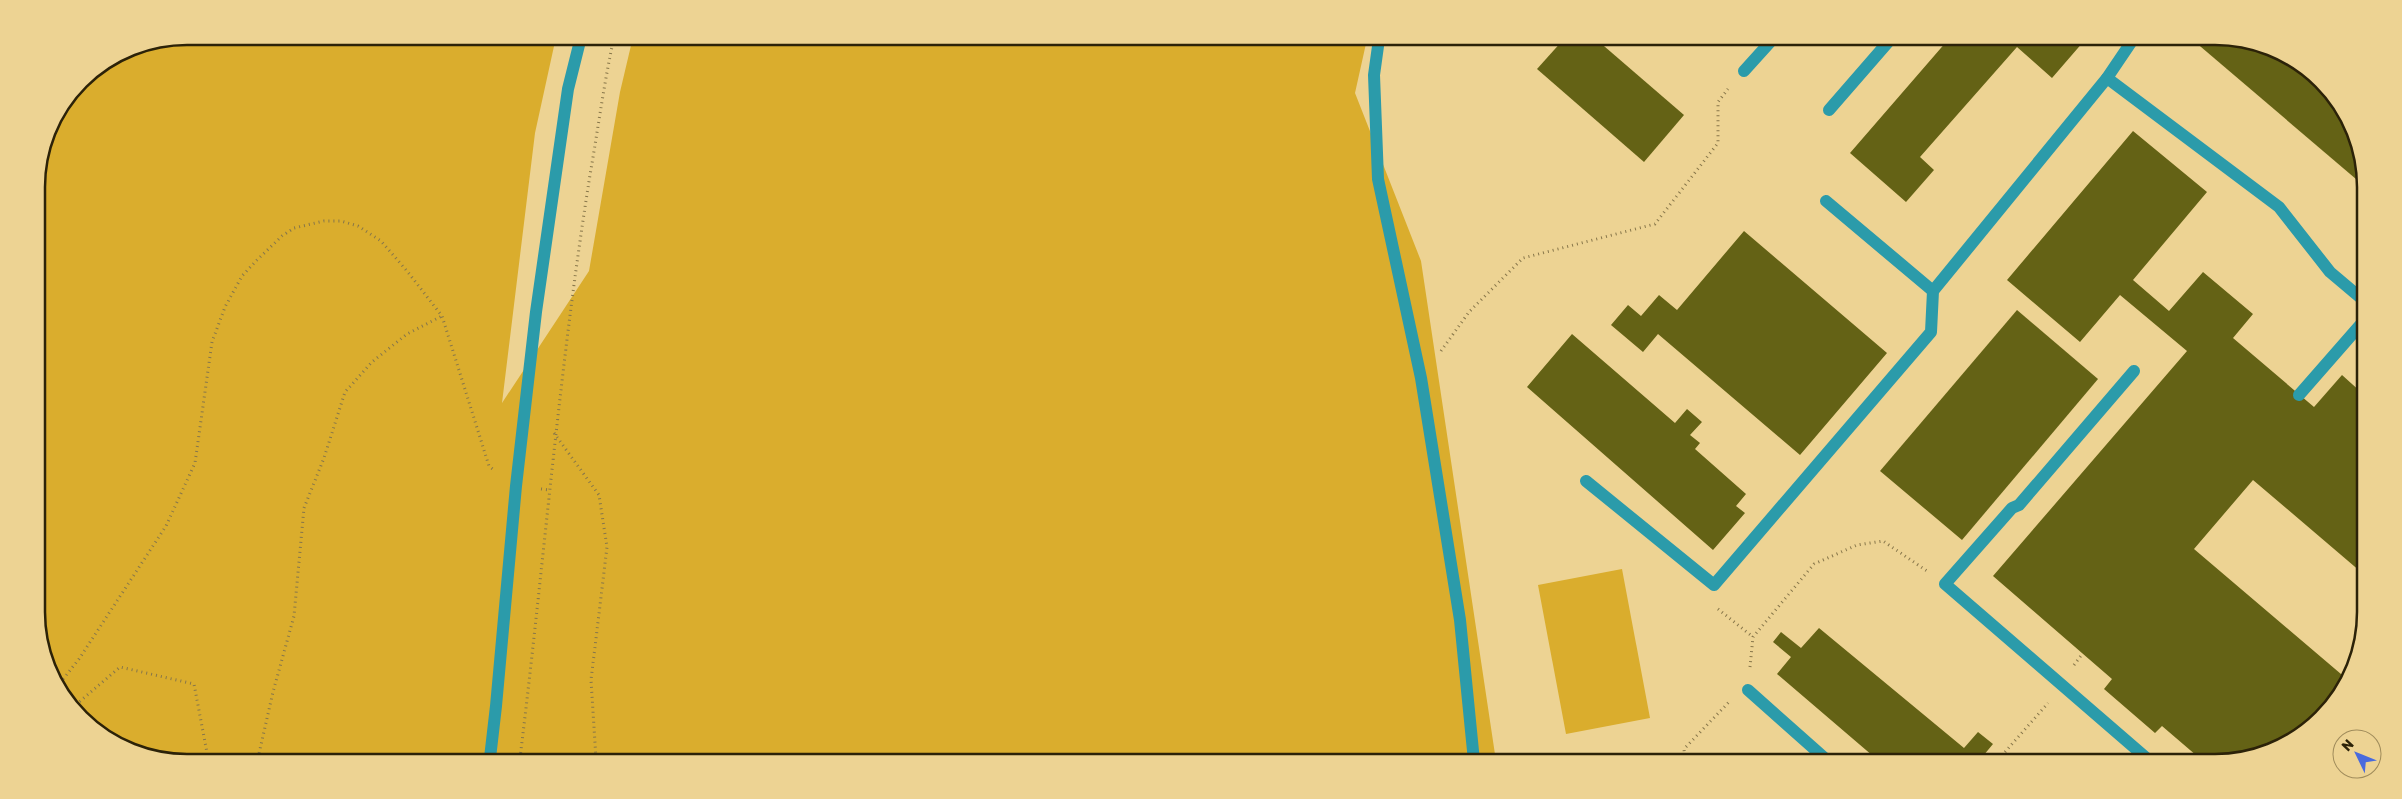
<svg xmlns="http://www.w3.org/2000/svg" width="2402" height="799" font-family="Rubik,sans-serif">
	<style>
		.green { fill: #daad2d }
		.building { fill: #646215 }
		.lines { fill: none; stroke-linecap: round; stroke-linejoin: round }
		.path { stroke: #87764a; stroke-width: 3; stroke-dasharray: 1 4; stroke-linecap: butt }
		.minor { stroke: #2b9baa; stroke-width: 12 }
		.rim { fill: none; stroke: #2c2208; stroke-width: 2.5 }
	</style>
	<rect width="100%" height="100%" fill="#edd393"/>
	<g class="green">
		<polygon points="187,36 556,37 535,133 502,403 589,271 620,92 633,37 1367,39 1355,93 1421,261 1496,761 148,758 103,738 74,712 39,641 37,177 48,129 81,80 129,48"/>
		<polygon points="1622,569 1650,718 1566,734 1538,585"/>
	</g>
	<g class="building">
		<polygon points="1563,40 1597,40 1684,115 1644,162 1537,69"/>
		<polygon points="1947,41 2084,41 2052,78 2017,47 1920,157 1934,170 1906,202 1850,153"/>
		<polygon points="2194,41 2254,41 2299,61 2328,87 2363,158 2363,185"/>
		<polygon points="2133,131 2207,192 2133,280 2169,311 2203,272 2253,314 2233,338 2314,407 2342,375 2362,393 2361,572 2253,480 2194,549 2348,680 2340,696 2307,731 2264,755 2225,762 2204,762 2162,726 2155,733 2104,689 2112,679 1993,576 2187,351 2120,295 2080,342 2007,280"/>
		<polygon points="1744,231 1887,353 1800,455 1658,334 1643,352 1611,325 1628,305 1641,316 1659,295 1677,310"/>
		<polygon points="2017,310 2098,379 1962,540 1880,471"/>
		<polygon points="1572,334 1675,423 1687,409 1702,422 1690,435 1700,443 1695,449 1746,494 1736,506 1745,513 1713,550 1527,387"/>
		<polygon points="1819,628 1964,748 1978,732 1993,744 1978,762 1880,762 1777,674 1791,657 1773,642 1781,632 1801,648"/>
	</g>
	<g class="lines">
		<g class="path">
			<polyline points="1441,351 1469,312 1523,258 1655,224 1718,143 1718,102 1728,89"/>
			<polyline points="554,433 599,495 607,547 591,680 596,759"/>
			<polyline points="541,489 550,490"/>
			<polyline points="1718,609 1753,637"/>
			<polyline points="2074,665 2083,653"/>
			<polyline points="1750,667 1753,637 1814,564 1857,545 1883,541 1927,571"/>
			<polyline points="60,683 79,659 166,526 195,463 212,342 225,307 242,276 256,261 282,236 294,228 324,221 341,221 358,226 381,241 407,271 442,316 489,466 494,470"/>
			<polyline points="72,708 120,667 194,684 208,758"/>
			<polyline points="2005,752 2048,703"/>
			<polyline points="258,758 273,692 294,616 304,508 324,458 345,392 372,362 407,334 442,316"/>
			<path d="M 520,758 C 544,564 559,369 590,175 C 598,129 604,83 614,37"/>
			<polyline points="1685,761 1684,749 1729,702"/>
		</g>
		<g class="minor">
			<polyline points="1379,39 1374,75 1378,179 1421,378 1460,620 1474,761"/>
			<polyline points="1744,71 1772,40"/>
			<polyline points="2107,78 2132,41"/>
			<polyline points="1829,110 1889,41"/>
			<polyline points="1826,201 1933,291"/>
			<polyline points="2134,371 2019,505 2012,508 1945,584 2151,762"/>
			<polyline points="2299,395 2362,323"/>
			<polyline points="1586,481 1714,585 1931,332 1933,291 2107,78 2279,207 2330,272 2362,299"/>
			<polyline points="1748,690 1829,762"/>
			<polyline points="490,758 496,706 516,486 536,312 568,89 581,37"/>
		</g>
	</g>
	<path d="M0 0H2402V799H0ZM187 45H2215A142 142 0 0 1 2357 187V612A142 142 0 0 1 2215 754H187A142 142 0 0 1 45 612V187A142 142 0 0 1 187 45Z" fill="#edd393" fill-rule="evenodd"/>
	<path class="rim" d="M187 45H2215A142 142 0 0 1 2357 187V612A142 142 0 0 1 2215 754H187A142 142 0 0 1 45 612V187A142 142 0 0 1 187 45Z"/>
	<g transform="translate(2357 754) rotate(313)"><circle r="24" fill="#edd393" stroke="#a08c5b"/>
	<path d="M0-4L9 19L0 12L-9 19Z" fill="#496add"/>
	<text y="-8" font-size="14" font-weight="bold" text-anchor="middle" fill="#2c2208">N</text>
	</g>
</svg>
